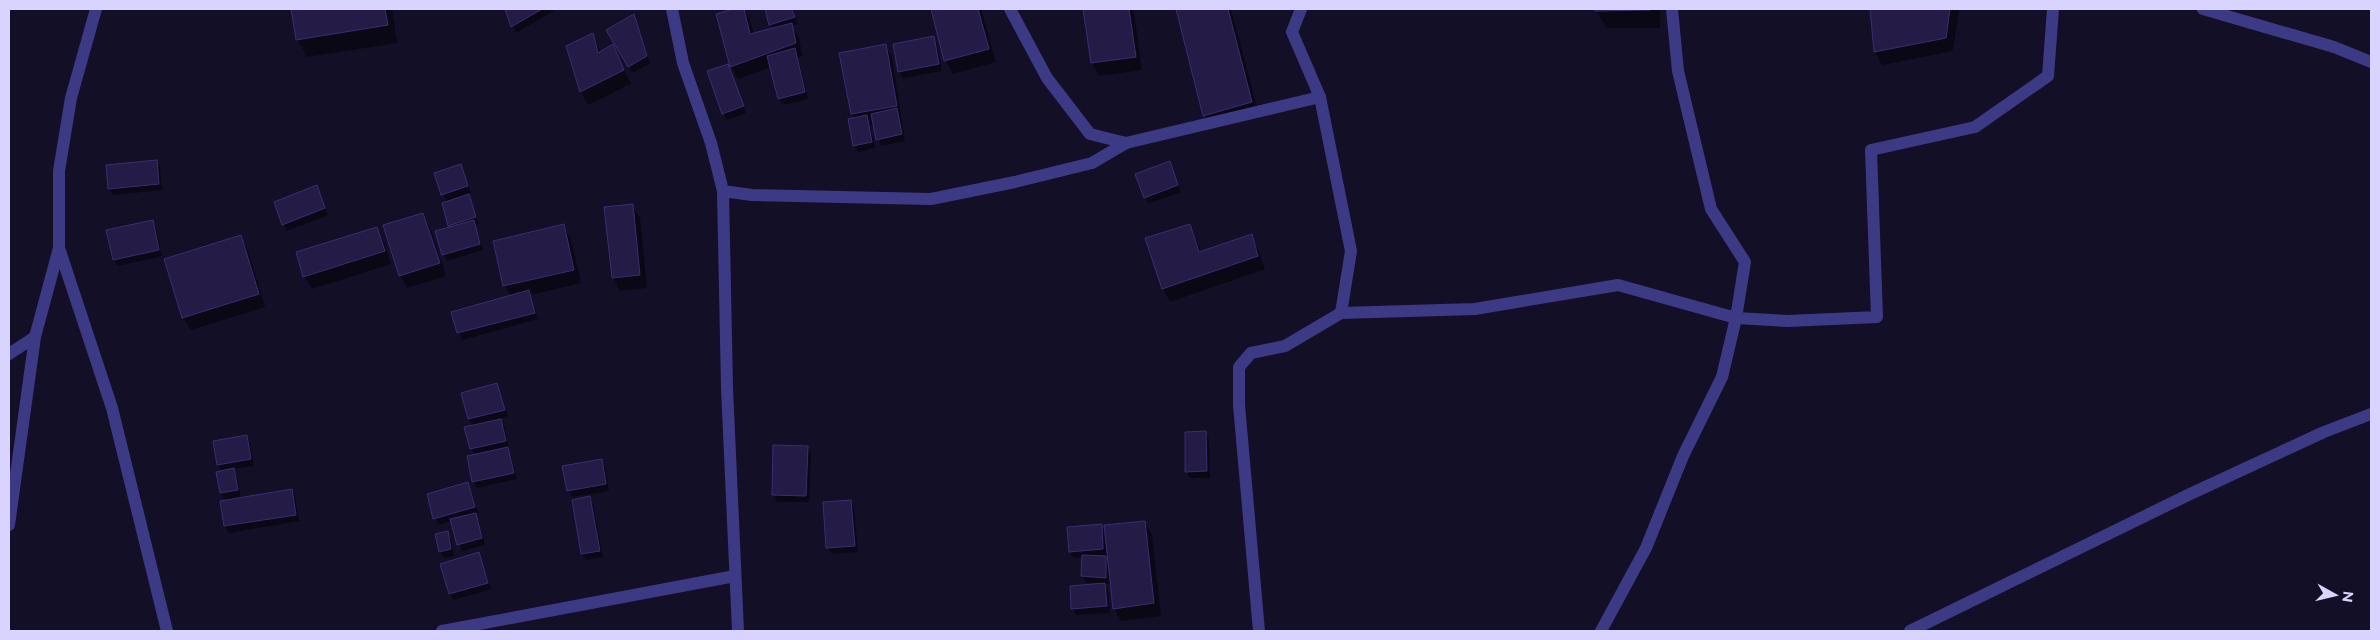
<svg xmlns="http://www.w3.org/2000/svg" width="2380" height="640" font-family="Montserrat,sans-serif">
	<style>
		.shadow { fill: #0007; fill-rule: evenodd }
		.building { fill: #241b47; stroke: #3b2d73 }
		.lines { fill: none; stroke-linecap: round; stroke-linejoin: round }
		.street { stroke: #3d3a85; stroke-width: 12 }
	</style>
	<rect width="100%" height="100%" fill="#130f26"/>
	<g class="shadow">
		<polygon points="293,9 392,9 397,43 307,57 297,39"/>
		<polygon points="506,9 554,9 554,11 516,33"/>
		<polygon points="738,9 743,9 750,20 754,35 773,29 766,9 793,9 798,24 792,26 799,37 802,56 798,58 808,99 783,105 779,99 771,67 738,79 731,66 717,15"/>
		<polygon points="932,9 981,9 996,62 953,74 946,61"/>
		<polygon points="1084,9 1132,9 1134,13 1142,70 1099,76 1092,63"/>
		<polygon points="1177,9 1231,9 1259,115 1212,128 1205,115"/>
		<polygon points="1596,9 1660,9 1660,28 1606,28"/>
		<polygon points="1872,9 1959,9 1953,51 1882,65 1875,52"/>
		<polygon points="633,16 650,63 633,73 608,31"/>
		<polygon points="592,35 601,52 613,46 631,84 588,105 581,92 568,47"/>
		<polygon points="934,38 937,44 942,71 903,78 899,71"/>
		<polygon points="885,45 892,58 905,141 881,146 874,124 870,125 875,148 858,152 854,145 855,119 852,114"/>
		<polygon points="728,65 746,113 727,120 723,113"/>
		<polygon points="156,161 160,168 162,190 113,195 109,188"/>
		<polygon points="1170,163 1181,192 1148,204 1145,197"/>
		<polygon points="460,166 471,193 467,194 479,224 475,225 483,250 447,261 444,254 451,227 447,203 435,173"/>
		<polygon points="316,187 328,215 287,231 283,224"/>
		<polygon points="632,205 640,218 647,288 620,291 613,278 606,208"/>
		<polygon points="423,214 430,227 446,276 407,288 400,275"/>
		<polygon points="152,222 156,228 162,256 118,266 114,260"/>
		<polygon points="1189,225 1202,253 1251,236 1258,249 1265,269 1170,302 1163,289"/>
		<polygon points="563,226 571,239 581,283 531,295 538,319 462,340 452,312 511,296 505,286 495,242"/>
		<polygon points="377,229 384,242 391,264 312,289 304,276"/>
		<polygon points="240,237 248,250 265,307 191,330 183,317"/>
		<polygon points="497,385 508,416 494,420 494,422 501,421 505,427 509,448 507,448 511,455 517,479 477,488 473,481 475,455 471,448 473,426 469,419"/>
		<polygon points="1205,433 1209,439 1210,478 1190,478 1186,472"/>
		<polygon points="247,436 250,443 254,466 233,469 237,476 241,499 291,490 295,497 299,521 229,533 225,526 221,502 226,502 221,493 222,472 218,464"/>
		<polygon points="807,447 811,454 809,502 777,502 773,495"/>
		<polygon points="601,461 605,467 609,491 572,497 568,491"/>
		<polygon points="468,483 478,513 475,514 479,521 485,545 462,551 452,521 438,525 428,495"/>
		<polygon points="589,498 593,504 603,557 586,560 582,553"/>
		<polygon points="850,501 854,508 858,552 832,554 828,548"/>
		<path d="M 1144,522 L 1152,535 L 1161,616 L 1121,621 L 1114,608 L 1111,584 L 1104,584 L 1108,591 L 1110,613 L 1076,615 L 1072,608 L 1098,583 L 1086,583 L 1082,576 L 1083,558 L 1074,558 L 1070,552 L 1101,525 L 1106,534 ZM 1104,556 L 1108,556 L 1109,565 Z"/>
		<polygon points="447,532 451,539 454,556 444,558 440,551"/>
		<polygon points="479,554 491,589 454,600 450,594"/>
	</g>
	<g class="building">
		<polygon points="291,9 385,9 388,25 296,40"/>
		<polygon points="505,9 542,9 511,27"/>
		<polygon points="733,9 744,9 750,34 792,23 796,43 730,67 716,14"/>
		<polygon points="765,9 792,9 795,17 769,25"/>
		<polygon points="931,9 978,9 989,49 944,61"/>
		<polygon points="1083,9 1129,9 1136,57 1091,63"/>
		<polygon points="1176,9 1228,9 1252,102 1203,116"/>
		<polygon points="1595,9 1650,9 1650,10 1595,11"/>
		<polygon points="1870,9 1950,9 1946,38 1874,52"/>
		<polygon points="634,14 647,56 628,67 606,30"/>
		<polygon points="593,33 598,53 613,44 624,70 580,92 566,46"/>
		<polygon points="934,36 939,64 898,72 893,44"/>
		<polygon points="886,44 897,106 851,114 839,53"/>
		<polygon points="795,48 805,92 778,99 767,56"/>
		<polygon points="728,64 744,106 722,114 707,71"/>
		<polygon points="897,108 902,134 876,140 871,114"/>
		<polygon points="867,115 872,142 853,146 848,119"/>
		<polygon points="157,160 159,184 108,189 106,165"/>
		<polygon points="1170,161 1178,185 1144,198 1135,174"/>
		<polygon points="461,164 468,186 441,195 434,173"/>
		<polygon points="317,185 325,208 282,225 274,202"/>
		<polygon points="469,194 476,217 448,226 442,203"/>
		<polygon points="633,204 640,275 612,278 604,207"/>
		<polygon points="423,213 440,263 399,276 383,225"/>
		<polygon points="153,220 159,250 113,260 106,230"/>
		<polygon points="474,220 480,244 442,255 435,231"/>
		<polygon points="564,224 574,270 503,286 493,241"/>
		<polygon points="1190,224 1199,252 1252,234 1258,256 1162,289 1145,238"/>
		<polygon points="377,227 385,251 303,277 296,252"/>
		<polygon points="241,235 259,294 182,318 164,259"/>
		<polygon points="529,290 535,313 457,333 451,312"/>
		<polygon points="497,383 505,410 468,419 461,393"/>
		<polygon points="501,419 506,441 470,449 464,427"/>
		<polygon points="1206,431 1207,471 1185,472 1185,432"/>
		<polygon points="247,435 251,459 217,465 213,441"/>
		<polygon points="773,445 808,446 806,496 772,495"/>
		<polygon points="508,447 514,473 472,482 467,456"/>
		<polygon points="602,459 606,484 567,491 562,466"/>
		<polygon points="234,468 238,490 220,493 216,472"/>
		<polygon points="468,482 475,507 433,519 427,494"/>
		<polygon points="292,489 296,515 224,526 220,501"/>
		<polygon points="590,496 600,551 581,554 572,500"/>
		<polygon points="851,500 855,546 826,548 823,502"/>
		<polygon points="476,513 482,538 457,545 450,519"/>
		<polygon points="1145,521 1154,603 1113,609 1104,525"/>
		<polygon points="1102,524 1103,549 1069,552 1067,527"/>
		<polygon points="448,531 451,549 439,552 435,534"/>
		<polygon points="479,552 488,583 449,594 440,564"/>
		<polygon points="1082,555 1106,556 1106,578 1081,576"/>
		<polygon points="1105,583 1107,606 1071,609 1070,586"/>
	</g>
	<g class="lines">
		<g class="street">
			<polyline points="96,9 71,98 59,171 59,248 112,408 167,631"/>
			<polyline points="672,9 683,63 711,143 723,191 752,195 931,199 1015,182 1092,163 1126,143"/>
			<polyline points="1010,9 1047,78 1090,134 1126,143 1320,97"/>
			<polyline points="1301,9 1292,32 1320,97 1351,251 1341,313"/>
			<polyline points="2203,9 2334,47 2371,62"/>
			<polyline points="723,191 727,388 738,631"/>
			<polyline points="9,354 35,337"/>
			<polyline points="9,525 35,337 59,248"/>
			<polyline points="442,631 735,576"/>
			<polyline points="1259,631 1239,405 1239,367 1251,353 1285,346 1341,313 1475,309 1618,285 1736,318 1788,321 1877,317 1871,150 1975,127 2048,76 2053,9"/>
			<polyline points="1601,631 1646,548 1683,456 1722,377 1736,318 1745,262 1711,209 1678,71 1672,9"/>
			<polyline points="1910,631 2188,495 2324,432 2371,414"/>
		</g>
	</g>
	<rect width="2380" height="640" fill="none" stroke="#d9d4ff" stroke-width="20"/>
	<g transform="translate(2335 595) rotate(98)" stroke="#130f26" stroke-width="4" paint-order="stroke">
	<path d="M0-4L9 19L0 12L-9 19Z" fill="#d9d4ff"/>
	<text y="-8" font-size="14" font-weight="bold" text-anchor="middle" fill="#d9d4ff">N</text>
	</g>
</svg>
